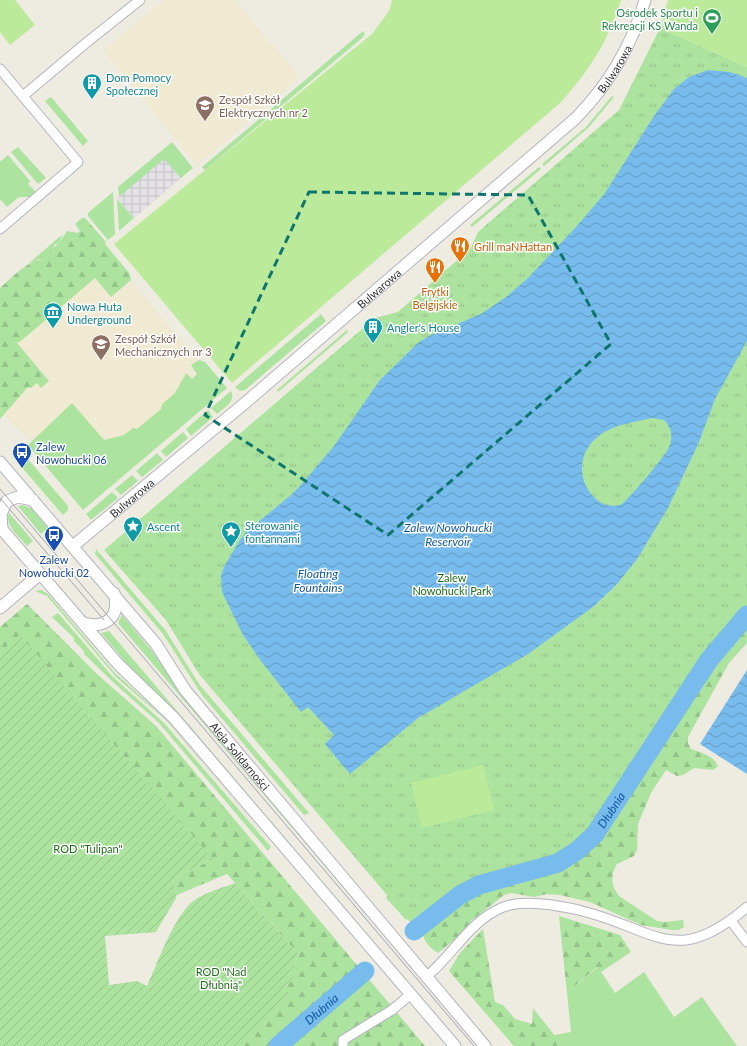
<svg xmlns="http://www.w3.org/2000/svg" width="747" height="1046" font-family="Lato,sans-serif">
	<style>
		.industrial { fill: url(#industrial-grid) }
		.education { fill: #efead1 }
		.grass { fill: #ace39f }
		.forest { fill: url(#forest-firs) }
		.park { fill: url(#park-tufts) }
		.garden { fill: url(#garden-furrows) }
		.pitch { fill: #bcea9b }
		.water { fill: url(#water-waves); fill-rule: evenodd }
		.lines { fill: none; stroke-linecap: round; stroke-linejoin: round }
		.river { stroke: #77bced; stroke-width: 19 }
		.minor-casing { stroke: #b4b4c0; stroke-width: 11 }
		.tertiary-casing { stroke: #b4b4c0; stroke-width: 13 }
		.minor { stroke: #fff; stroke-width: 9 }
		.tertiary { stroke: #fff; stroke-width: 11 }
		.tram { stroke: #a3a3b7; stroke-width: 1 }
		.marked { fill: none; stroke: #0f766e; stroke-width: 3; stroke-dasharray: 8 5; stroke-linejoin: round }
		.labels { text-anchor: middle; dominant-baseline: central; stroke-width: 3; stroke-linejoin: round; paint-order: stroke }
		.leisure-label { font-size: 11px; fill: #27864d; stroke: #fff; text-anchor: end }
		.street-label { font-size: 11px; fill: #2e2e2e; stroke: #fff }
		.culture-label { font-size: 11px; fill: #0d838f; stroke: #fff; text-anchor: start }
		.education-label { font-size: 11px; fill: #785e54; stroke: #fff; text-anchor: start }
		.food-label { font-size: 11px; fill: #c56008; stroke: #fff; text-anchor: start }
		.transit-label { font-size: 11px; fill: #164399; stroke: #fff; text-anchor: start }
		.park-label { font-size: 11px; fill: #216c1c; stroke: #fff }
		.water-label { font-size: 12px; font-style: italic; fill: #10589f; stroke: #fff }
	</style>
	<defs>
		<pattern id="industrial-grid" width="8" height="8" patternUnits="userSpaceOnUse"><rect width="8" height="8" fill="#e4e1e7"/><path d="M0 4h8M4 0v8" fill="none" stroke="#c4c1c6"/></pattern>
		<pattern id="forest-firs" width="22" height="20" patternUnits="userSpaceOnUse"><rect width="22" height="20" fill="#ace39f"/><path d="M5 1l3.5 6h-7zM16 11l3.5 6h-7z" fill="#94c389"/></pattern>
		<pattern id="park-tufts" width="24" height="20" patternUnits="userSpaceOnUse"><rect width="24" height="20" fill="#ace39f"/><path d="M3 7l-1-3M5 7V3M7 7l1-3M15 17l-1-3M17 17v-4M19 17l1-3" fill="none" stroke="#94c389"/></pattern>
		<pattern id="garden-furrows" width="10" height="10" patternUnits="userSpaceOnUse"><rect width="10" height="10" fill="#ace39f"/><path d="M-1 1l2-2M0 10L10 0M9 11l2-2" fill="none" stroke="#94c389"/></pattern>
		<pattern id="water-waves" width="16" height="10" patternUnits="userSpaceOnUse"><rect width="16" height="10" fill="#77bced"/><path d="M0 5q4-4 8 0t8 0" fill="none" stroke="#6299c0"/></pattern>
	</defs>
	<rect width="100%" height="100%" fill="#eeebe1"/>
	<polygon class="industrial" points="164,158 181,178 134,218 117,198"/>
	<g class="education">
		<polygon points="163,0 235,0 300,77 197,166 103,50"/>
		<polygon points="105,249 216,382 84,495 0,411 5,340"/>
	</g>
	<g class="grass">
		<polygon points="363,31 365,34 362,38 273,113 271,109"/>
		<polygon points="612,96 614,97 589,127 544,166 542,164 586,127"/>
		<polygon points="51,97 88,141 83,146 45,101"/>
		<polygon points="269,111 272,114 205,170 202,167"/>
		<polygon points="172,142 193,168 181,178 164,159 119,197 118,187"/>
		<polygon points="18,147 46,178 38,184 11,152"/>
		<polygon points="8,155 30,181 28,184 36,192 31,197 19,197 7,207 0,199 0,162"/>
		<polygon points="539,167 541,169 472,227 470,225"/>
		<polygon points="113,192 115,234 108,240 88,216 88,213"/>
		<polygon points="117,199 134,218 119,231"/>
		<polygon points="63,234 59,243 54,245 53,254 50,254 45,259 39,259 28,264"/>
		<polygon points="321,314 326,321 245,390 240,391 235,387"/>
		<polygon points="347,330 348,332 278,392 277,390"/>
		<polygon points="199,360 205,362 227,388 83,510 28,445 72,403 104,440 124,435 133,428 137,429 161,409 162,404 175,393 186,373 192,379 197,374 191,365"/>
		<path d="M 231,391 C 236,402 225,407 217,414 L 211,408 Z"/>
		<polygon points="208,410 213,417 191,436 186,429"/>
		<polygon points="183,432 188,438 166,457 161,451"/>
		<polygon points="21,451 68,506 68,510 63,515 13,457"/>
		<polygon points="157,453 163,460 142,477 136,471"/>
		<polygon points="132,475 138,481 121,495 115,489"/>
		<polygon points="112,492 118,498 91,520 86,514"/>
		<polygon points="23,505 31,508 48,528 41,534 18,506"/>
		<path d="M 9,513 L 33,541 L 27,546 C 20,537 4,525 9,513 Z"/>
		<polygon points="96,549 166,631 199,684 309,813 304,815 202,695 163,634 95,554"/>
		<polygon points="41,590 48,594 114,672 166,719 272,845 166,720 117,678 47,596 35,591"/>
		<polygon points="58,613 112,676 164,723 271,847 268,851 159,723 114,683 84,654 84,651 74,641 74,638 52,617"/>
		<polygon points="122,615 153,652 183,696 351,894 374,924 118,623"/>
		<polygon points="109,631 372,940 172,707 133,671 101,633"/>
		<polygon points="598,967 615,993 644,972 674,1017 702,997 737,1046 563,1046 554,1035 571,1032 567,993"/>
	</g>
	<g class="forest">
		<path d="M 82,218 L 85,218 L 106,242 L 105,244 L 130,274 L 131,280 L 111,297 L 95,278 L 21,341 L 17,343 L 49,381 L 41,388 L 37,383 L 31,388 L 28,387 L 0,419 L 0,288 C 13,277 27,260 45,259 L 50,254 L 53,254 L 54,252 L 52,249 L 59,243 L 67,231 L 78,233 L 80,231 L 75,224 Z"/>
		<path d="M 747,559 L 747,643 L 729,663 L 688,737 L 688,743 L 691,749 C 702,753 713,755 718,766 L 713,770 L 694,768 L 683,775 L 677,776 L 666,770 L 651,793 L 638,824 L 637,850 L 634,856 L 617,864 C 610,875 611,886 619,896 L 657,921 L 664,922 L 683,920 L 684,927 L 678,930 L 672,930 L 641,925 L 590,902 L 560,895 L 547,894 L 534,897 L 511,893 L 504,895 L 471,921 L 463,933 L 438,953 C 421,943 422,930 417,913 L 406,920 L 386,898 L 390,893 Z"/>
		<polygon points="27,604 97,674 156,726 425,1046 244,1046 289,996 289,994 284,989 291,979 288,975 299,955 227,874 177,895 173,881 180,875 213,859 0,652 0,627"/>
		<polygon points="559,916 620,935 631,952 601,972 597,967 567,993"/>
		<polygon points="483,929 495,1002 503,1005 515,1019 532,1024 533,1008 563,1046 514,1046 449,971 460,953"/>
	</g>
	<polygon class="park" points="660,28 747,67 747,599 716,632 696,664 623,792 592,839 570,857 537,862 475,886 421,935 199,674 166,620 104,550 375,318 398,312 471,248 478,232 619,110"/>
	<path class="garden" d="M 20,635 L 213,859 L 180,875 L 173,881 L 177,895 L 176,898 L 156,932 L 105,936 L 109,985 L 137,981 L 147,986 C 157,964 174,917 192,902 C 203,893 222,888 235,883 L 299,955 L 288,975 L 292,978 L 284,988 L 289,994 L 289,996 L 244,1046 L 0,1046 L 0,652 Z"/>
	<g class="pitch">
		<polygon points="0,0 15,0 35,25 10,45 0,32"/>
		<path d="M 392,0 L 621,0 C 609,40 588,73 559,104 L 232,383 L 114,244 L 372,34 L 389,11 Z"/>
		<polygon points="668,0 747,0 747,67 660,28"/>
		<polygon points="483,765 494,810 422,828 411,783"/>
	</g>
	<g class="water">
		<path d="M 708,70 L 730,72 L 747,78 L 747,341 L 715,399 L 699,442 L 668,508 L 637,559 L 617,584 L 593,607 L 528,654 L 418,718 L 350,774 L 325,744 L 334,735 L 308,707 L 301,712 L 261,661 L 243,635 L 222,592 L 221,575 L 225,565 L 240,540 L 246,532 L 291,495 L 301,485 L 334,446 L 380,380 L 419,342 L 433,334 L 481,314 L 506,297 L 528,278 L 577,226 L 605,193 L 654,116 L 674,89 L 689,77 ZM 652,418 L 664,420 C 676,432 672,446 662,458 C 657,465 625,504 620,505 C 612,507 603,505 597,500 C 576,482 577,451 600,435 C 615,424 635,422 652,418 Z"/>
		<polygon points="747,670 747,774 700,744"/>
	</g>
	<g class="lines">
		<g class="river">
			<path id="s1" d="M 414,931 L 460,895 L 479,885 L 558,863 L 578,850 L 595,834 L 709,660 L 747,615"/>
			<path id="s2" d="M 278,1046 L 365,971"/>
		</g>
		<defs>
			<g id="minor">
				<polyline points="0,69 78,162 0,229"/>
				<polyline points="23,96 86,43 140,0"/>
				<polyline points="731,921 747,942"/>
				<path d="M 426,977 C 453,955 469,922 501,908 C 516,901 537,903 552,905 C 562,907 572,908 582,911 C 656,929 675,969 747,907"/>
				<polyline points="343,1046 343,1040 392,1010 411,994"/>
			</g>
			<g id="tertiary">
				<path id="s3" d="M 0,462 L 156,644 L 185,690 L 485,1046"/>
				<polyline points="0,527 118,664 174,718 455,1046"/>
				<polyline points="2,529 1,514 7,501 18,497 33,500"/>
				<path id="s4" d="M 73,546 L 245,403 L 576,118 C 609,84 632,46 645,0"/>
				<polyline points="0,608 40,574"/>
				<path d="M 83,623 C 106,629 121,617 114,593"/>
			</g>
		</defs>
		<use href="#minor" class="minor-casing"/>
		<use href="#tertiary" class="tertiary-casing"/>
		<use href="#minor" class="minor"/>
		<use href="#tertiary" class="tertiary"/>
		<g class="tram">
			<polyline points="0,489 474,1046"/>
			<polyline points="0,498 104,620"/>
		</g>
	</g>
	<path class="marked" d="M 309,192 L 528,195 L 611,344 L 388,535 L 205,415 Z"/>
	<defs>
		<symbol id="stadium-pin" viewBox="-11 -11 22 30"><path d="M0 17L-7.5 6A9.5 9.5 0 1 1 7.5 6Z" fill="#2e9e5b" stroke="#fff"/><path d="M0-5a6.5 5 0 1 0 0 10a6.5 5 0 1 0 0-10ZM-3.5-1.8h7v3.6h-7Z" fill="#fff"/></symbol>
		<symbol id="building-pin" viewBox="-11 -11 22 30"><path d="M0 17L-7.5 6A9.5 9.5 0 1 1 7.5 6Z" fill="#0f9aa8" stroke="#fff"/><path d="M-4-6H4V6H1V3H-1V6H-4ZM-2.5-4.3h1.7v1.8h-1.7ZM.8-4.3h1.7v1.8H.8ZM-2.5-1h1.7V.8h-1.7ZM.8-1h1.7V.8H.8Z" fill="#fff"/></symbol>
		<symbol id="school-pin" viewBox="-11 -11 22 30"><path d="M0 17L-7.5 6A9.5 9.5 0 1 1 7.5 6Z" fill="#8d6e63" stroke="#fff"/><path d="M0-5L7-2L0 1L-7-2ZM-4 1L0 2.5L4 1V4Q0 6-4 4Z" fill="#fff"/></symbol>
		<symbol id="restaurant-pin" viewBox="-11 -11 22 30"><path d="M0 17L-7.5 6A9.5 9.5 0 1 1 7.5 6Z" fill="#e8710a" stroke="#fff"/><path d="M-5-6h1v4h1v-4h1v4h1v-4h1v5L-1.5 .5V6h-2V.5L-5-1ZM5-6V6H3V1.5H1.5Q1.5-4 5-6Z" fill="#fff"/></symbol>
		<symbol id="museum-pin" viewBox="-11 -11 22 30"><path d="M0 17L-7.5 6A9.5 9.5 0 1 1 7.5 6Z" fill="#0f9aa8" stroke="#fff"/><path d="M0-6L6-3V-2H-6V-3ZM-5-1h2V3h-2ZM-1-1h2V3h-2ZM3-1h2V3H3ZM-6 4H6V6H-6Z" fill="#fff"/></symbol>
		<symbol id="bus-pin" viewBox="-11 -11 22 30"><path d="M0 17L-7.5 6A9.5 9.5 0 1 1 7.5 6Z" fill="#1a4fb4" stroke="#fff"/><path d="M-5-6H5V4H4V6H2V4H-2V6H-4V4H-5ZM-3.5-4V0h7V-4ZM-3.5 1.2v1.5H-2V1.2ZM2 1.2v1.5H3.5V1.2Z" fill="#fff"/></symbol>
		<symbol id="sight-pin" viewBox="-11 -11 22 30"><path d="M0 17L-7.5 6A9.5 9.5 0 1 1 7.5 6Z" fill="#0f9aa8" stroke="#fff"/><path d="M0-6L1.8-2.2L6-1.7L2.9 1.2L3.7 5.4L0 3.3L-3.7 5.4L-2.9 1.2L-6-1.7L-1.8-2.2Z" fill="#fff"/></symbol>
	</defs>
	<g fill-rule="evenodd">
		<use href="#stadium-pin" x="701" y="7" width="22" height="30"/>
		<use href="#building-pin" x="81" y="72" width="22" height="30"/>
		<use href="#school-pin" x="194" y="94" width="22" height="30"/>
		<use href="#restaurant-pin" x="449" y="235" width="22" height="30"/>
		<use href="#restaurant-pin" x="424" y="256" width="22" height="30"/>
		<use href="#museum-pin" x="42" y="301" width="22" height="30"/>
		<use href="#building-pin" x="362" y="316" width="22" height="30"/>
		<use href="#school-pin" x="90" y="333" width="22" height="30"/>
		<use href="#bus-pin" x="11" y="441" width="22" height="30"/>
		<use href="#sight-pin" x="122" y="515" width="22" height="30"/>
		<use href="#sight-pin" x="220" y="520" width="22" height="30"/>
		<use href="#bus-pin" x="43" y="524" width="22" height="30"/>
	</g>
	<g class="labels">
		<g class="leisure-label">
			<text x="698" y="12">Ośrodek Sportu i<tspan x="698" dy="13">Rekreacji KS Wanda</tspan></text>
		</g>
		<g class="street-label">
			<text stroke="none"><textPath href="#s4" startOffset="723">Bulwarowa</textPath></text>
			<text stroke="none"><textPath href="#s4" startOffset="400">Bulwarowa</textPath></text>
			<text stroke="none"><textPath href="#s4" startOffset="76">Bulwarowa</textPath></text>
			<text stroke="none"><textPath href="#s3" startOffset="380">Aleja Solidarności</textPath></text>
		</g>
		<g class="culture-label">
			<text x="106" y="77">Dom Pomocy<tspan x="106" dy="13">Społecznej</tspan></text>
			<text x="67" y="306">Nowa Huta<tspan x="67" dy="13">Underground</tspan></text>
			<text x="387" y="327">Angler's House</text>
			<text x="245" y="525">Sterowanie<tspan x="245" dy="13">fontannami</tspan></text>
			<text x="147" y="526">Ascent</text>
		</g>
		<g class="education-label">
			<text x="219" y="99">Zespół Szkół<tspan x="219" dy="13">Elektrycznych nr 2</tspan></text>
			<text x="115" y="338">Zespół Szkół<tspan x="115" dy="13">Mechanicznych nr 3</tspan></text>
		</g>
		<g class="food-label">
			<text x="474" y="246">Grill maNHattan</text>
			<text x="435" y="291" text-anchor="middle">Frytki<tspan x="435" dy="13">Belgijskie</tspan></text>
		</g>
		<g class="transit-label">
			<text x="36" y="446">Zalew<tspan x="36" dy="13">Nowohucki 06</tspan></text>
			<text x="54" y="559" text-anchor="middle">Zalew<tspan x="54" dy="13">Nowohucki 02</tspan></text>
		</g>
		<g class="park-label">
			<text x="452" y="577">Zalew<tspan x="452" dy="13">Nowohucki Park</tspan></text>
			<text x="88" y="848">ROD "Tulipan"</text>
			<text x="221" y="971">ROD "Nad<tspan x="221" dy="13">Dłubnią"</tspan></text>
		</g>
		<g class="water-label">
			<text x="448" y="527">Zalew Nowohucki<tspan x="448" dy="14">Reservoir</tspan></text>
			<text x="318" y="573">Floating<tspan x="318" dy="14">Fountains</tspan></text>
			<text stroke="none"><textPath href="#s1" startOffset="238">Dłubnia</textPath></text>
			<text stroke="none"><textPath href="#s2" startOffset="57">Dłubnia</textPath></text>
		</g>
	</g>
</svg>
